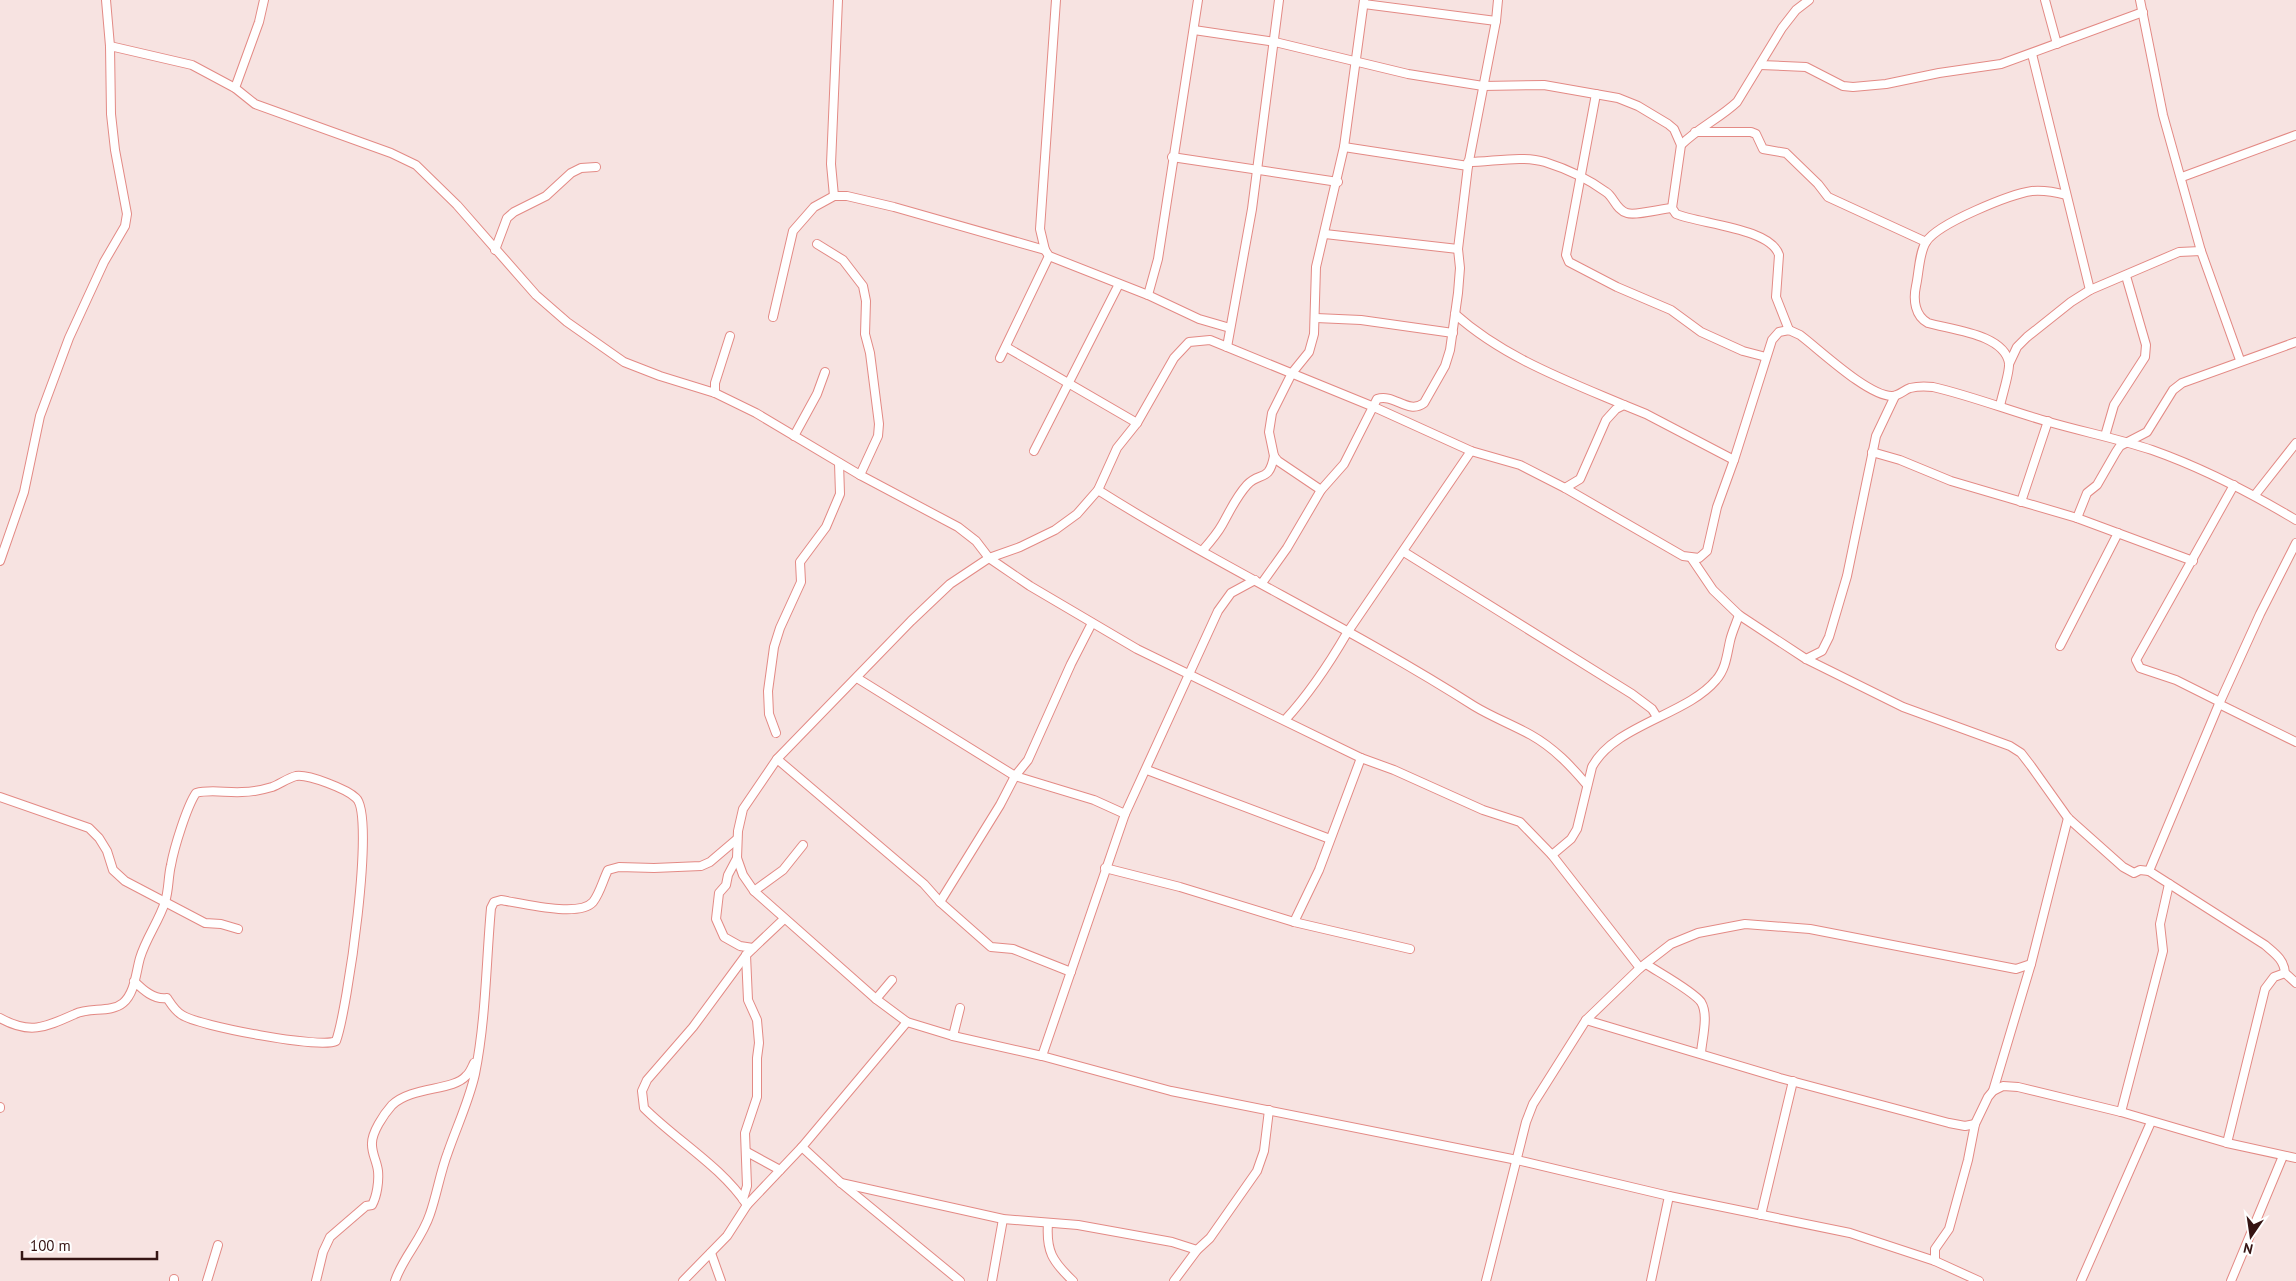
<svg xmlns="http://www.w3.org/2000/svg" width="2296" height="1281" font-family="'PT Sans',sans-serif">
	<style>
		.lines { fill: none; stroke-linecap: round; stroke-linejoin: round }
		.minor-casing { stroke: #e38a85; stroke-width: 10 }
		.minor { stroke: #fff; stroke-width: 8 }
	</style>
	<rect width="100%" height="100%" fill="#f7e3e1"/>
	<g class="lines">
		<defs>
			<g id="minor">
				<polyline points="1056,0 1040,229 1045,250 1049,256 1148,295 1199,319 1230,328"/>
				<polyline points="2045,0 2057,44"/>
				<polyline points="2140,0 2163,115 2201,251 2240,360"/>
				<polyline points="1364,4 1496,21"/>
				<path d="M 1194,30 L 1275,42 L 1408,74 L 1483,86 L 1544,85 L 1618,98 L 1638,106 L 1668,124 L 1674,129 L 1681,145 L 1672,208 L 1676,214 C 1700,224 1771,228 1779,255 L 1776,297 L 1789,330"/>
				<polyline points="110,46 192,65 235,88 255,104 391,153 416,165 457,205 536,295 567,322 624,362 660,376 715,393 756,413 860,475 958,527 976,541 989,558 1030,586 1137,649 1361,758 1394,770 1483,810 1520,822 1552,855 1640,968"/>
				<polyline points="2032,54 2090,290"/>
				<polyline points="1760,65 1806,67 1843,86 1853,87 1886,84 1939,73 2001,64 2143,12"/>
				<polyline points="235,88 259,22 264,0"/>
				<polyline points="1596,94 1566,255 1569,262 1617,287 1671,310 1701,332 1743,351 1766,357"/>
				<polyline points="1695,132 1751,132 1756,134 1763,149 1786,153 1818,184 1828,197 1926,242"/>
				<path d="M 1681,145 C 1698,128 1720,118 1737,102 L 1782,28 L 1796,10 L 1809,0"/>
				<polyline points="1344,147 1468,166"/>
				<polyline points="1172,157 1338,182"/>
				<path d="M 1468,162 C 1492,162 1521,155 1545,162 C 1567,169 1587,178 1606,192 C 1614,197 1616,210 1627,213 C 1635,216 1660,209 1672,208"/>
				<polyline points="2182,177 2296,135"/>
				<polyline points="834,196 831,164 838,0"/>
				<polyline points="1325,234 1458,249"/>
				<polyline points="817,244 843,260 863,286 866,301 865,334 870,353 879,424 878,436 860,475"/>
				<polyline points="495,250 507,218 514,212 546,196 571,173 581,168 596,167"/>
				<polyline points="1148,295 1158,259 1198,0"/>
				<path d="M 1455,314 C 1503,357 1565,380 1624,405"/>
				<polyline points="773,317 793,231 814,207 834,196 847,196 894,207 1045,250"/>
				<polyline points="1316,318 1361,320 1453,333"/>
				<polyline points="1006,347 1137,423"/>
				<polyline points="1227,347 1252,209 1279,0"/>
				<polyline points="1000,358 1049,256"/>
				<polyline points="2009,364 2017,347 2027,337 2071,302 2090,290 2179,252 2201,251"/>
				<polyline points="715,393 715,383 730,336"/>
				<path d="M 2000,406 C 2002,395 2010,372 2009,363 C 2004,334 1952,330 1928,323 C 1915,316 1913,300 1916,286 C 1919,273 1919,253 1926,242 C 1938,223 2011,194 2032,191 C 2044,190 2055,192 2066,195"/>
				<polyline points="794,436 817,394 825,372"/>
				<polyline points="2105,436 2114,405 2145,357 2146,345 2126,276"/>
				<polyline points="1034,451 1119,284"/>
				<polyline points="1872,452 1900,460 1951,481 2077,518 2193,561"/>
				<polyline points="1565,488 1580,479 1606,420 1616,409 1624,405 1646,414 1734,460"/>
				<path d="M 1098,490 C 1220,567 1352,628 1474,706 C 1492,717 1513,725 1531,735 C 1554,748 1571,766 1587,785"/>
				<polyline points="1321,490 1278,461 1274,456 1269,432 1272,413 1292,373 1309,352 1314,334 1316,267 1344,147 1364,0"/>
				<polyline points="2255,495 2296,443"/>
				<polyline points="2021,502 2048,421"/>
				<polyline points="2077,518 2087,493 2097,485 2116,452 2120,446 2147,432 2173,390 2182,383 2296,342"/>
				<path d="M 1203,550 C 1210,542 1217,534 1222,525 C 1230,511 1236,497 1247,485 C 1260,471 1269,483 1274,456"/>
				<polyline points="1404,552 1632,694 1652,709 1657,717"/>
				<path d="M 1692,559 L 1713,590 L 1739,615 L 1806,659 L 1903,707 L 2010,746 L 2021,753 L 2031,766 L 2068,818 L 2123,867 L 2134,873 L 2140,870 L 2149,871 L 2265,945 C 2274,953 2284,959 2285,973 L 2296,983"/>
				<polyline points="0,561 24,492 40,416 69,338 104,262 125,226 127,214 115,150 111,114 110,46 106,0"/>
				<path d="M 1262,583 L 1287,548 L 1321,490 L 1344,464 L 1377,399 C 1394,393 1408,415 1424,403 L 1445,366 L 1450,350 L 1458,293 L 1460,268 L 1458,249 L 1468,166 L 1496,21 L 1498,0"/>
				<polyline points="2060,646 2118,533"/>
				<polyline points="1806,659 1822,651 1829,637 1847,576 1876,436 1895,396"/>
				<polyline points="857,678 1015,776 1094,800 1125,814"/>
				<polyline points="2220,702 2176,680 2140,668 2136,660 2234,485"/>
				<polyline points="2219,704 2296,742"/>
				<path d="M 1285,720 C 1309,694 1329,664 1347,633 L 1471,451"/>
				<polyline points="776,733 769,714 768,691 774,647 780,628 801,582 800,562 826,527 840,494 839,463"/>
				<polyline points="777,759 924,884 940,902"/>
				<polyline points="1147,770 1330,839"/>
				<polyline points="0,797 89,828 99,838 107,851 113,870 125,881 205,923 221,924 238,929"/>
				<path d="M 1552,855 L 1571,839 L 1577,829 L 1592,767 C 1614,725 1687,715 1716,680 C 1726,669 1727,654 1730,641 C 1732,632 1736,624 1739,615"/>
				<polyline points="737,858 728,875 726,885 719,893 716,919 724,937 740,946 753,948"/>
				<polyline points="1105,868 1180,887 1294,922 1410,949"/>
				<polyline points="2149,871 2219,704 2260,614 2296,543"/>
				<polyline points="754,891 783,870 803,845"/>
				<polyline points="1294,922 1319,870 1361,758"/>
				<path d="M 1646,964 C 1658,972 1693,991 1701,1002 C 1709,1015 1702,1039 1701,1053"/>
				<polyline points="1071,972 1013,949 991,947 940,902 1000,805 1015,776 1028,760 1071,664 1092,623"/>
				<polyline points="876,999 892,980"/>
				<path d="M 0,1018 C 30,1035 46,1027 75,1014 C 89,1007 111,1013 123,1003 C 135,993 136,972 140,958 C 146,938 159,921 165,902 C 169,890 168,877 171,865 C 174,848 187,806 196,793 C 210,789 227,793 242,792 C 252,792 262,790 272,787 C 280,784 288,778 296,776 C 308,774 347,789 356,798 C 376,815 347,1012 336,1041 C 321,1049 198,1026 182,1015 C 175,1011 171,1004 167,998 C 154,1000 143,990 134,981"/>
				<polyline points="1586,1020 1780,1078 1949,1123 1965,1126 1975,1124"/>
				<polyline points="953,1036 960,1008"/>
				<polyline points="1042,1056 1125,814 1218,611 1231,593 1255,580"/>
				<polyline points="1993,1091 2031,964"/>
				<polyline points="0,1107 0,1108"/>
				<polyline points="2121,1112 2163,951 2160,924 2169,884"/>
				<polyline points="2227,1143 2265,989 2274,977 2285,973"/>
				<polyline points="802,1147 841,1183 960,1281"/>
				<polyline points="747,1152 780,1170"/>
				<polyline points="841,1183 1003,1219 1078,1225 1172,1242 1197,1250"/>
				<polyline points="743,1199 747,1186 745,1133 757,1097 757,1058 759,1043 757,1020 748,1000 746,955"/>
				<path d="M 747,1205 C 721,1166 677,1141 644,1108 L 642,1091 L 647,1080 L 693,1027 L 746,955 L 784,919"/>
				<polyline points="1761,1215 1793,1081"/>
				<path d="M 1048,1223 C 1046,1251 1052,1261 1073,1281"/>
				<polyline points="711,1253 721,1281"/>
				<polyline points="1935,1261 1935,1249 1949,1229 1968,1160 1975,1124 1988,1097 1993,1091 2003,1086 2018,1087 2121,1112 2227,1143 2296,1158"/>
				<polyline points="174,1279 174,1281"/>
				<polyline points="207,1281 218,1245"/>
				<path d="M 316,1281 L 323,1252 L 330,1237 L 366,1206 L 372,1205 C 377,1196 379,1181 378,1171 C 377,1162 372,1154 372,1145 C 371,1133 384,1114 392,1105 C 412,1086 453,1091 466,1076 C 470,1073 472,1067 474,1063"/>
				<path d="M 395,1281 C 403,1257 422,1239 430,1214 C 437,1194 440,1173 448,1152 C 457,1126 469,1101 475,1074 C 486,1019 486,963 491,908 L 494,902 L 501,900 C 521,903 579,918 593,902 C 600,893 603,880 608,870 L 619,867 L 654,868 L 701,866 L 710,862 L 737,839"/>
				<polyline points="683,1281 727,1236 747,1205 802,1147 907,1022"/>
				<polyline points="992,1281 1003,1219"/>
				<polyline points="1174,1281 1197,1250 1210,1238 1257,1171 1264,1151 1269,1110"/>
				<polyline points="1486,1281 1526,1122 1533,1104 1586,1020 1640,968 1671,944 1698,933 1745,924 1810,929 2016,969 2031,964 2068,818"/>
				<polyline points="1651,1281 1669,1196"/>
				<path d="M 1979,1281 L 1935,1261 L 1850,1233 L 1669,1196 L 1517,1160 L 1171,1091 L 1042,1056 L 953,1036 L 907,1022 L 876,999 L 754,891 L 743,875 L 737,858 L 738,831 L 743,809 L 777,759 L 911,621 L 950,584 L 989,558 L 1020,547 L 1055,530 L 1077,514 L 1098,490 L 1117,448 L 1137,423 L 1174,358 L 1189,342 L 1210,340 L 1374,407 L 1471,451 L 1520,465 L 1565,488 L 1683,556 L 1699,558 L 1707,551 L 1717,507 L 1734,460 L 1772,340 L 1779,332 L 1789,330 L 1800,335 C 1820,350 1868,396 1892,396 C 1899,396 1904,390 1910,388 C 1918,386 1925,386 1933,387 C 1972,396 2010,411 2049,422 C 2084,432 2119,439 2152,450 C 2203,468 2251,493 2296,520"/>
				<polyline points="2081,1281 2151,1122"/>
				<polyline points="2231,1281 2283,1156"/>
			</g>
		</defs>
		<use href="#minor" class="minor-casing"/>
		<use href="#minor" class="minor"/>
	</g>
	<g transform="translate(2251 1236) rotate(193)" stroke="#ffffff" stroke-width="4" paint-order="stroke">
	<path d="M0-4L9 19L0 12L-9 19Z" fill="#351413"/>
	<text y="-8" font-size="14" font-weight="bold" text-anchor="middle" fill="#351413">N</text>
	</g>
	<path d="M22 1251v8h135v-8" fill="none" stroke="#351413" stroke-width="2.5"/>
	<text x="30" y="1251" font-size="15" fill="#351413" stroke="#ffffff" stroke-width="4" paint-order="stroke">100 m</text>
</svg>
